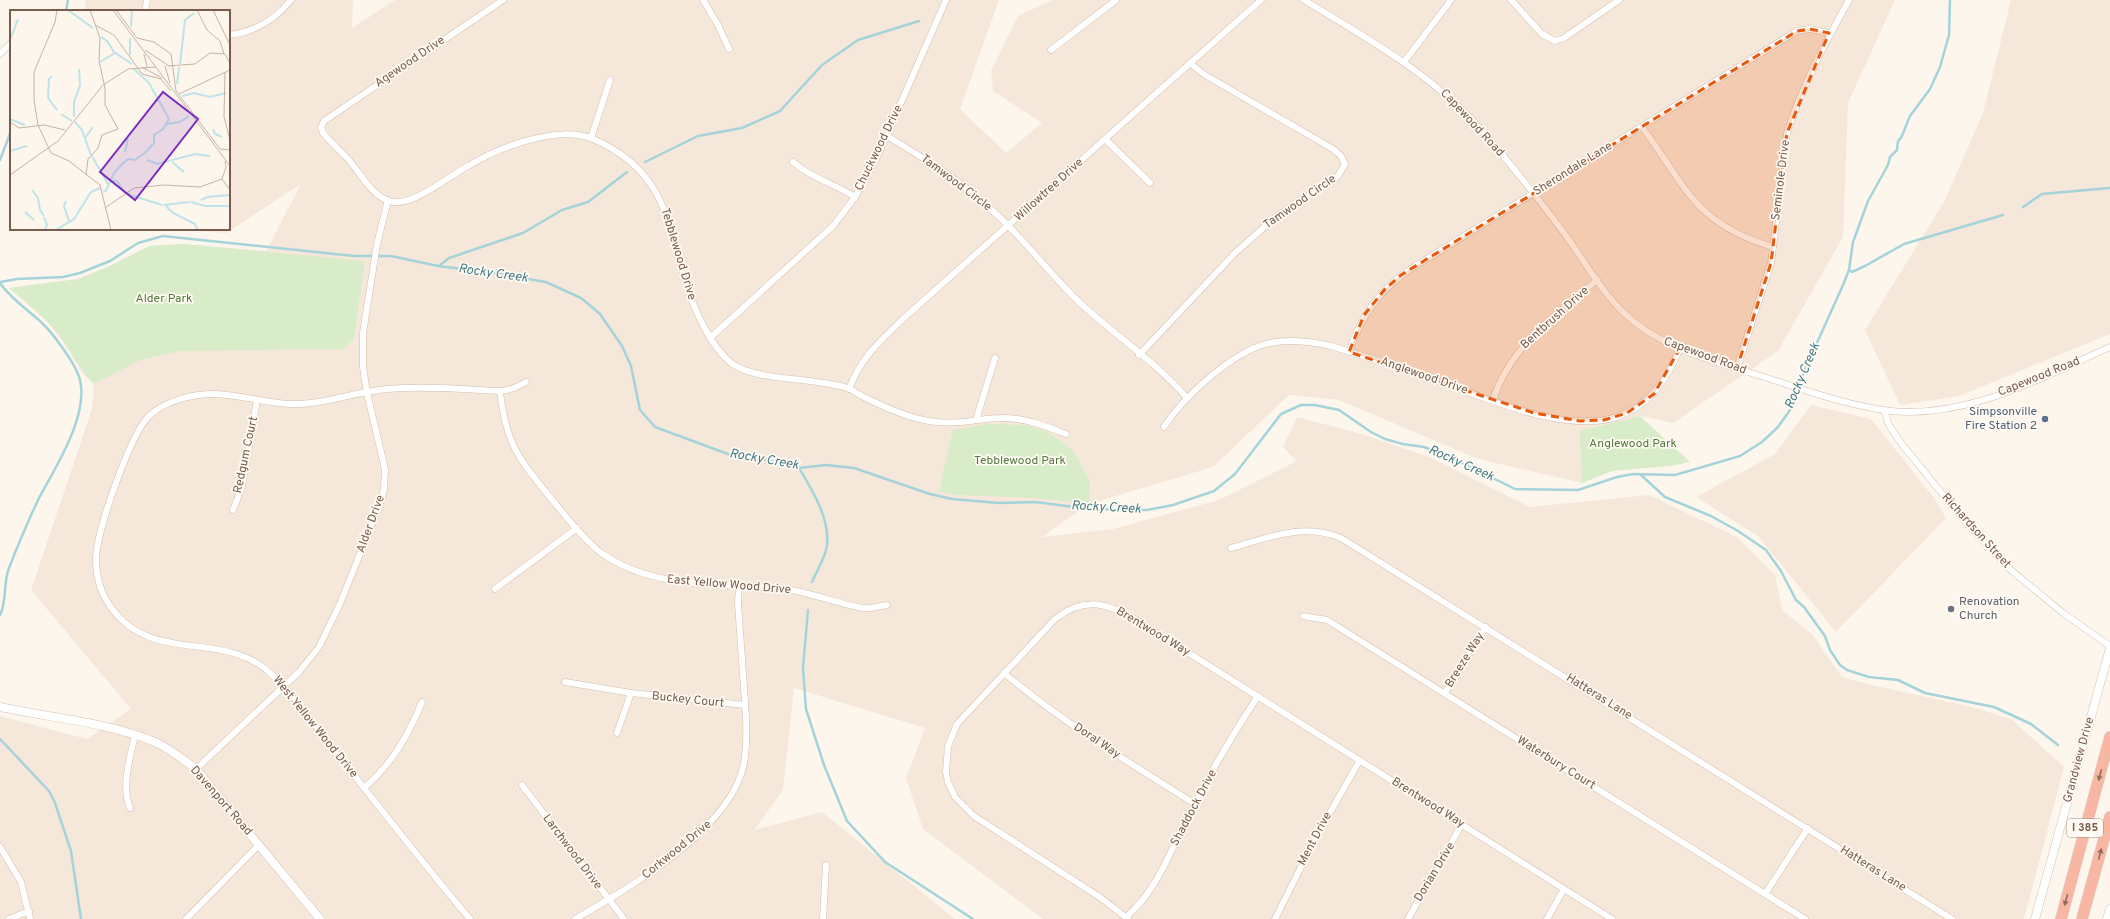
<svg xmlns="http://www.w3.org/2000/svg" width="2110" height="919" font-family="Overpass,sans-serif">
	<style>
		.residential { fill: #f5e8da }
		.green { fill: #d8ecc9 }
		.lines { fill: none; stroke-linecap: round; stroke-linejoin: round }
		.stream { stroke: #a5d3da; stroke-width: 2.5 }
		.street-casing { stroke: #d1beb0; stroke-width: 7 }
		.secondary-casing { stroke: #d6c0b0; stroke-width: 9 }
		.highway-casing { stroke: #dad1cd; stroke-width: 12 }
		.street { stroke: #fff; stroke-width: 6 }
		.secondary { stroke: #fff; stroke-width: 8 }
		.highway { stroke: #f7b7a3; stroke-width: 11 }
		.oneway { fill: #936e5e }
		.marked { fill: #e8590c; fill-opacity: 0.2; stroke: #e8590c; stroke-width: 3; stroke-dasharray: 8 5; stroke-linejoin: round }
		.service-dot { fill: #5c6f8a; stroke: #fffaf3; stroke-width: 1.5 }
		.worship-dot { fill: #6b7280; stroke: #fffaf3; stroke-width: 1.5 }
		.labels { text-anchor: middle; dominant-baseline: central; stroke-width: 3.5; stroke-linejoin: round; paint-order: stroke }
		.shield { fill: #fffaf3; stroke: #a28b7f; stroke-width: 1 }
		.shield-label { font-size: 11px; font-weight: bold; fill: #7a5c4d }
		.street-label { font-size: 12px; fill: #7a5c4d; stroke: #fffaf3 }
		.park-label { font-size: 12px; fill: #537a41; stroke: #fffaf3 }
		.service-label { font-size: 12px; fill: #4e5e75; stroke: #fffaf3; text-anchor: end }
		.worship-label { font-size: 12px; fill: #5b616d; stroke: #fffaf3; text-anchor: start }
		.water-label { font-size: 13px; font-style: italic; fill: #437c86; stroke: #fffaf3 }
		.inset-river { fill: none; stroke: #bfe3e8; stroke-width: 2 }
		.inset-road { fill: none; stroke: #c5b3a7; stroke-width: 1 }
		.view { fill: #7b2cbf; fill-opacity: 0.15; stroke: #7b2cbf; stroke-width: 2 }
		.inset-edge { fill: none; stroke: #7a5c4d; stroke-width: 2 }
	</style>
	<rect width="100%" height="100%" fill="#fdf6ec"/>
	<g class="residential">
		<polygon points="86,0 353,0 352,28 395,0 999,0 960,109 1006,153 1042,123 993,91 991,71 1018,16 1052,0 1895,0 1848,103 1843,237 1778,351 1673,423 1640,416 1579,431 1582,483 1478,459 1339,400 1289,395 1213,467 1089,504 1042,537 1113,529 1219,500 1297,461 1283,447 1297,417 1362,434 1429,457 1530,507 1649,495 1737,537 1775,575 1782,610 1813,635 1842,677 1872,685 1972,707 2011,719 2064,767 2024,919 1043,919 923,829 906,778 925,728 794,688 783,790 754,830 822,812 955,919 0,919 0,716 87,739 131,709 31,590 92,409 94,384 82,373 62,340 46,320 9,288 78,279 112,265 149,246 183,244 266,251 301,184 226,233 172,229 229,229 229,11 85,11"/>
		<polygon points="2011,0 2110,0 2110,334 1959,396 1900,405 1865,330 1945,200 1983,113"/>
		<polygon points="1811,405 1871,419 1934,498 1946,518 1836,632 1758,536 1696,497 1775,454"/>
	</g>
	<g class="green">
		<path d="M 183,244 L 365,261 L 354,339 L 344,349 L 180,351 L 140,360 L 94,384 C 80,370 73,355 62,339 C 47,319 28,304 9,288 L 78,279 L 112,265 L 149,246 Z"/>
		<polygon points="1640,416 1690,462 1670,466 1612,471 1582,483 1579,431"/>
		<polygon points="989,424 1027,425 1046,431 1063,442 1075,453 1090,482 1089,504 1035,498 955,495 939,491 953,430"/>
	</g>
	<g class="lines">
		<g class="stream">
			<polyline points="66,11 68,0"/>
			<polyline points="0,160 11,131"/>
			<polyline points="645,162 698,136 742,128 780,111 822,65 858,40 919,21"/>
			<polyline points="2023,207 2042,194 2110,188"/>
			<polyline points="439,266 449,258 523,233 562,210 588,202 627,172"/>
			<polyline points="1849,270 1852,272 1865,266 1904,244 2003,215"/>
			<polyline points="0,282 17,279 63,277 80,273 110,261 138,243 163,236 354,256 391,256 438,266 488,272 546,282 581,298 600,314 622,346 631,366 640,410 655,427 728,454 763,459 799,468 826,465 854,468 930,494 952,499 999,503 1035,502 1090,509 1147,510 1173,505 1214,491 1235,474 1281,414 1301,405 1315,405 1339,410 1371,432 1385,439 1403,444 1424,447 1448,456 1515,489 1578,490 1617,477 1633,474 1675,475 1740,456 1762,442 1778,427 1795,403 1803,374 1843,285 1849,270 1853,242 1868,201 1888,165 1890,157 1897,150 1898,141 1901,138 1910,116 1930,89 1940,67 1949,35 1950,0"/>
			<path d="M 0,283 C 12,300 27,309 42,323 C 52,332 73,361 78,374 C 93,410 55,468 39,498 C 28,521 18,545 9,568 C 3,583 7,602 0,615"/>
			<path d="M 799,468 C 812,490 830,518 827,545 C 826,557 816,572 812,582"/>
			<polyline points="1641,475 1665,497 1711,516 1738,531 1766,550 1781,571 1796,600 1804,607 1825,636 1830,650 1840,665 1847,670 1869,677 1898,680 1925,693 1994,707 2031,724 2058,745"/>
			<polyline points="808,610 803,668 806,709 824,765 847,821 885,862 973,919"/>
			<polyline points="0,739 49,791 55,803 71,851 81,919"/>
		</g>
		<defs>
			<g id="street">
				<path d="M 503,0 L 324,121 L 321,127 L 323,133 C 330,141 338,149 346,157 C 359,170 370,194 388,201 C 411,209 447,177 468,166 C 498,148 558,124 593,139 C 684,178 665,253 703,325 C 710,339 719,353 731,363 C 756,382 818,377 850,389 C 855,392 861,396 866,398 C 888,409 913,420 937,422 C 959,425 981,418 1003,418 C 1025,418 1046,426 1066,434"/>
				<polyline points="703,0 718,25 729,49"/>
				<path d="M 1304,0 C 1368,39 1434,75 1484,133 C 1513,167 1542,203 1569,240 C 1586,264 1602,292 1624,313 C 1658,346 1707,359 1751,373 C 1794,386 1838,403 1883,410 C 1962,422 2040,378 2110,347"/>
				<polyline points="1511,0 1542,34 1555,41 1564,38 1619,0"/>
				<polyline points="145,11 147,0"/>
				<path d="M 229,35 C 255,32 275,20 291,0"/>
				<polyline points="1051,50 1116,0"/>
				<polyline points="0,54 11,43"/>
				<polyline points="1404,62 1451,0"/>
				<path d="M 1642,127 C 1686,186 1694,224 1773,247"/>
				<path d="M 887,136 C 925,159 963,182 995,213 C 1025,240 1049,273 1078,301 C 1113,334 1156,362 1187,398"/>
				<polyline points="591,138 610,80"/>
				<polyline points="1106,140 1150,183"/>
				<path d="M 793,162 C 811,178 835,184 855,197"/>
				<polyline points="710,338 833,226 855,197 878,155 946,0"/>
				<path d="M 1349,352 C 1361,316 1380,289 1412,268 L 1797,31 L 1810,29 L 1829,33"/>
				<polyline points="1139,355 1236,252 1278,215 1338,176 1345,164 1341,156 1333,149 1205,75 1191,64"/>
				<path d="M 1737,368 L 1771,263 L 1787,133 C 1802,86 1825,43 1849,0"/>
				<path d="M 849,389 C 861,357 880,341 904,318 L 1261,0"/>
				<path d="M 500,392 C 506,443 518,458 549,496 C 565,515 581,537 600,552 C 654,591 722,582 784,589 C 811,592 837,604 863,608 C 871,609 880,606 887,605"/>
				<path d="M 1493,400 C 1510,346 1556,315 1597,280"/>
				<polyline points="1884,410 1889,425 1901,443 1962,518 2006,566 2063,613 2110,646"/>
				<polyline points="976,420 995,358"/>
				<path d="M 1164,427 C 1177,407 1192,392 1210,377 C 1252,342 1277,334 1331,346 C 1368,357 1404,369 1440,382 C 1490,399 1561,432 1613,418 C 1648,408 1667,380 1680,348"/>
				<polyline points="233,510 242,487 257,400"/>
				<path d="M 1231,548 C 1268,538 1303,522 1341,538 L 1952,919"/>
				<polyline points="495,589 577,528"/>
				<polyline points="1303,616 1327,620 1805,919"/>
				<path d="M 1004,673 C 1063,723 1130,763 1195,804"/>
				<polyline points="565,682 631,693 745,705"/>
				<polyline points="1445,693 1486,627"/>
				<polyline points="617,733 631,693"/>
				<polyline points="196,769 299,672 319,647 339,606 379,507 384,489 385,469 367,393 363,367 363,333 377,244 388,200"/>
				<polyline points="522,785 624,919"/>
				<path d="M 364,788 C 392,764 408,736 422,702"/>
				<path d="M 130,808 C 121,787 130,757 135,735"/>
				<polyline points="0,847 21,882 30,919"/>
				<polyline points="1765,894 1808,828"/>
				<path d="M 1126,917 C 1157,891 1169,853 1187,819 C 1208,777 1232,735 1258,696"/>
				<polyline points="9,919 29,911"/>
				<polyline points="186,919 259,845"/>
				<path d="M 470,919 C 423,864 379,806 333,749 C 313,723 294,695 270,673 C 224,630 154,664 113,610 C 101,595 96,578 96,559 C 96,532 130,436 148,417 C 163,402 188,395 209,394 C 236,393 262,403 290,404 C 323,405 354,392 387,389 C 417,386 450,388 480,390 C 501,391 507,393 526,382"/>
				<path d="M 575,919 C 629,888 732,829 744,763 C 748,738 746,713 744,688 C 742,660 740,631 738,603 L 739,585"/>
				<polyline points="823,919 826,865"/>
				<path d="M 1128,919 L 1101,898 L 974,816 L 955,797 L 948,782 L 946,772 L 948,746 L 957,724 L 1055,619 C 1083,597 1104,602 1133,618 L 1612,919"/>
				<polyline points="1275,919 1316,837 1360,760"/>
				<polyline points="1408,919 1462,824"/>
				<polyline points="1547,919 1564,889"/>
			</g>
			<g id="secondary">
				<path d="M 0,707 C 51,718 107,722 155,742 C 170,749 183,759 196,769 L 320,919"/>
				<polyline points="2035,919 2110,648"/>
				<polyline points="2107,919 2110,909"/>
			</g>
			<g id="highway">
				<polyline points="2061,919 2110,737"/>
				<polyline points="2082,919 2110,817"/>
			</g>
		</defs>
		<use href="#street" class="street-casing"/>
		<use href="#secondary" class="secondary-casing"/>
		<use href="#highway" class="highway-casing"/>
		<use href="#street" class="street"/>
		<use href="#secondary" class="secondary"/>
		<use href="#highway" class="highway"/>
	</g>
	<defs><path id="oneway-solid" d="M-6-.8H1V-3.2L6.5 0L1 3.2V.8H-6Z"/></defs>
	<g class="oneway">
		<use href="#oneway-solid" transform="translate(2100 775) rotate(105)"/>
		<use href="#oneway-solid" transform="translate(2100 854) rotate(-75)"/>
		<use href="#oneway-solid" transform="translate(2066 900) rotate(105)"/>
	</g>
	<path class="marked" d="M 1810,29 L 1829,33 L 1787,133 L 1771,263 L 1737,368 L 1680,348 L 1654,394 L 1627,413 L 1604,420 L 1580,421 L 1534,413 L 1349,352 L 1364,315 L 1385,289 L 1401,275 L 1797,31 Z"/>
	<circle class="service-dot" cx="2045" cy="419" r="4"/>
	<circle class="worship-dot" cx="1951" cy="609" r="4"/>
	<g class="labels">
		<rect class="shield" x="2067" y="819" width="36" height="18" rx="3"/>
		<g class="shield-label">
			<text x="2085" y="828">I 385</text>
		</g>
		<g class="street-label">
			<text transform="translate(410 62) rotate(-34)">Agewood Drive</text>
			<text transform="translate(1472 123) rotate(47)">Capewood Road</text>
			<text transform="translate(879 148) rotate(-64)">Chuckwood Drive</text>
			<text transform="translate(1573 169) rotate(-32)">Sherondale Lane</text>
			<text transform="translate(1781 180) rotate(-83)">Seminole Drive</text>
			<text transform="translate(956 183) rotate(37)">Tamwood Circle</text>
			<text transform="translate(1049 190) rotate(-42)">Willowtree Drive</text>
			<text transform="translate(1300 202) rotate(-35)">Tamwood Circle</text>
			<text transform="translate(678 254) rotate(73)">Tebblewood Drive</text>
			<text transform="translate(1555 318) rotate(-42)">Bentbrush Drive</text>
			<text transform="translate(1705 356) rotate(20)">Capewood Road</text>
			<text transform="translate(1424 376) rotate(19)">Anglewood Drive</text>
			<text transform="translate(2039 377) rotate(-22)">Capewood Road</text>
			<text transform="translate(246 455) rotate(-78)">Redgum Court</text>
			<text transform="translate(371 524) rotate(-70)">Alder Drive</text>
			<text transform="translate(1976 531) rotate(48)">Richardson Street</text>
			<text transform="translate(729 585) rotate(5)">East Yellow Wood Drive</text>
			<text transform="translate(1153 632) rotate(31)">Brentwood Way</text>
			<text transform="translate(1465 660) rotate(-58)">Breeze Way</text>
			<text transform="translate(1599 697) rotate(32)">Hatteras Lane</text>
			<text transform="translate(688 700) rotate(6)">Buckey Court</text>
			<text transform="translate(315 727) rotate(51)">West Yellow Wood Drive</text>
			<text transform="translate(1097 741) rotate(34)">Doral Way</text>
			<text transform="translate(2079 760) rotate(-75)">Grandview Drive</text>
			<text transform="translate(1556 763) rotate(32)">Waterbury Court</text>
			<text transform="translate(221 801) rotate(49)">Davenport Road</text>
			<text transform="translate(1428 803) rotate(32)">Brentwood Way</text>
			<text transform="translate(1194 808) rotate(-62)">Shaddock Drive</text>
			<text transform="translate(1315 839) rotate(-62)">Ment Drive</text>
			<text transform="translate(677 850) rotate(-39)">Corkwood Drive</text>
			<text transform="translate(572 852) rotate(53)">Larchwood Drive</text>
			<text transform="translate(1873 869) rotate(32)">Hatteras Lane</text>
			<text transform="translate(1435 872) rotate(-59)">Dorian Drive</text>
		</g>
		<g class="park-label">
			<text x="164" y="299">Alder Park</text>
			<text x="1633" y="444">Anglewood Park</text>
			<text x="1020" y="461">Tebblewood Park</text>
		</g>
		<g class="service-label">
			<text x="2037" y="412">Simpsonville<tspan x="2037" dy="14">Fire Station 2</tspan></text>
		</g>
		<g class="worship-label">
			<text x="1959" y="602">Renovation<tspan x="1959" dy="14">Church</tspan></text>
		</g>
		<g class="water-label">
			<text transform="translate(493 274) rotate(8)">Rocky Creek</text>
			<text transform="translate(1803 376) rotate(-67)">Rocky Creek</text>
			<text transform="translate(764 460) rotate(10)">Rocky Creek</text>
			<text transform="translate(1461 464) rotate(24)">Rocky Creek</text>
			<text transform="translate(1106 508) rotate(3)">Rocky Creek</text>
		</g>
	</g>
	<g transform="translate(10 10)">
		<rect width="220" height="220" fill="#fdf6ec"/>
		<path class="inset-river" d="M 58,0 L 83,18M 121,17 L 122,0M 91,27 L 97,31 L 104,42 L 122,54M 0,30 L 8,9M 120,45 L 120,28M 90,52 L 105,43M 170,54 L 175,10 L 184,3M 42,66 L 39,69 L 38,88 L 47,100M 167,74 L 169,57M 172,86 L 184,83 L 200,87 L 216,83M 51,104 L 62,111M 64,107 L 64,92 L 70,75 L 69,59M 0,109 L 15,115M 65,112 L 72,120 L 81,145M 157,114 L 170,112 L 179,106M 203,119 L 205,124 L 212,127M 75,128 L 83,117M 0,141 L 17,136M 115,142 L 118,128M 82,146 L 98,174M 137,150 L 147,154 L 185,144 L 200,146M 162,152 L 174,162M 101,171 L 107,171 L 115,183M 22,180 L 28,188 L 30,200 L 34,206M 93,182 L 96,181 L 104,163 L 111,155 L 118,149 L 125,150 L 137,141 L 144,133 L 144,125 L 153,119 L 159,109 L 139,73 L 124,59M 117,184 L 152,195M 191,190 L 197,187 L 219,185M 56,191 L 54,196 L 59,211M 181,192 L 195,196 L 220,196M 153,195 L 180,192M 156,196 L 163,203 L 185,214 L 188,220M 15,202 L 24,210M 34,207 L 37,215 L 35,220M 46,220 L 64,209 L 81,182 L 90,178"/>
		<path class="inset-road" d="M 47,0 L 45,12 L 24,62 L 24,90 L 28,115 L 41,143 L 59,151 L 90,175 L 101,220M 103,0 L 220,156M 106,0 L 127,28 L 144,32 L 161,44 L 166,81 L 210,139 L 220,140M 187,0 L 197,20 L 210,31 L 214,44M 203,0 L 220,35M 85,15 L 104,25 L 132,64 L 151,69 L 161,81M 135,40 L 159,56M 134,44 L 137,57M 155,56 L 160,73M 158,56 L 185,54 L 200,43 L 215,44 L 220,53M 132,57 L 152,68M 215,62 L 214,107 L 220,130M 169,84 L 220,60M 0,112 L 9,118 L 34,115 L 55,120M 215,151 L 216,157 L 212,169 L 220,180M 0,165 L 48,131 L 93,75 L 118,59 L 146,57M 76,165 L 78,149 L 88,138 L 92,125 L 108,119 L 95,95 L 95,78 L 89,51 L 90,28 L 80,0M 95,198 L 124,178 L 154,175 L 190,177 L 212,169"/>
		<path class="view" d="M 153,82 L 188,109 L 125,190 L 90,162 Z"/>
		<rect width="220" height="220" class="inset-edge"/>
	</g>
</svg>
